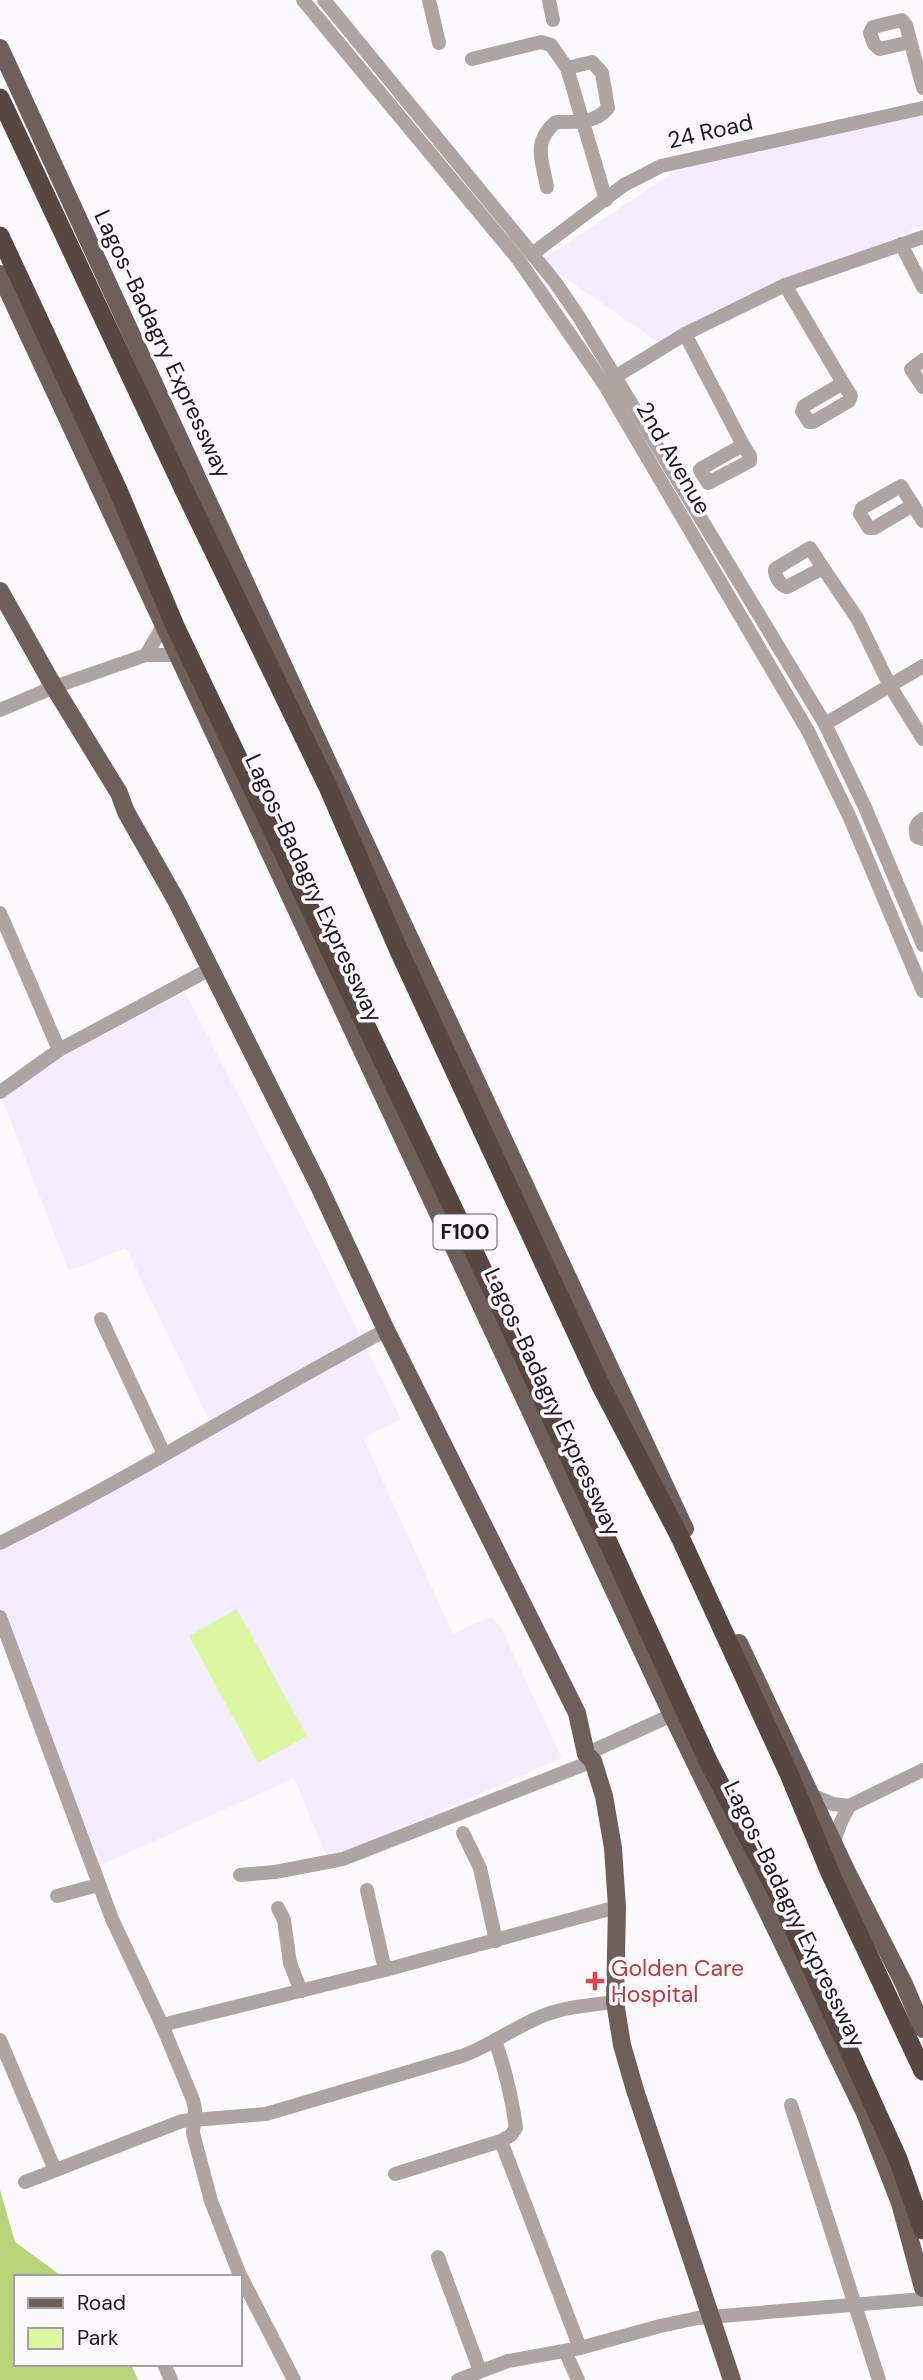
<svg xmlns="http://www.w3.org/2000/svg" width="923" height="2380" font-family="'DM Sans',sans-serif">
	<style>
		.education { fill: #f3edff }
		.green { fill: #dcf7a2 }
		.forest { fill: #b8d478 }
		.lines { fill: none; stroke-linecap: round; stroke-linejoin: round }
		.minor { stroke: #aea5a2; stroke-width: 14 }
		.major { stroke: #6f5f5a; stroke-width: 18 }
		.highway { stroke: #584641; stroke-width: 19 }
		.health-dot { fill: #e0444e; stroke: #fcfafd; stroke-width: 2.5 }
		.labels { text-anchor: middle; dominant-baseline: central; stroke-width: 7; stroke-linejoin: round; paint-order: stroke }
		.shield { fill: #fcfafd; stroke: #5f5c61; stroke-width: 2 }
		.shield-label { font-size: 21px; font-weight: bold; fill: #1c181e }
		.street-label { font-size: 23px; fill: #1c181e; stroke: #fcfafd }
		.health-label { font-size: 23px; fill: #be3a42; stroke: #fcfafd; text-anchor: start }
	</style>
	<rect width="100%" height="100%" fill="#fcfafd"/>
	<g class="education">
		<polygon points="923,116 923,226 739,304 658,342 541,261 684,165"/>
		<polygon points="185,992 310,1234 401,1419 363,1438 453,1634 490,1617 500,1626 562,1758 328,1860 294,1778 101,1865 0,1609 0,1542 211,1424 126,1248 69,1271 2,1099 24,1077"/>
	</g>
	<polygon class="green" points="237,1609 307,1736 258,1763 189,1636"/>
	<polygon class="forest" points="0,2190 15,2242 63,2277 16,2277 16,2364 131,2364 138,2380 0,2380"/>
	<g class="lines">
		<g class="minor">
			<polyline points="303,0 518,259 604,384 808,731 850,818 923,991"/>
			<polyline points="324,0 555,282 579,317 825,724 864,805 923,945"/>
			<polyline points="429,0 439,43"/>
			<polyline points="549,0 553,20"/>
			<polyline points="910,42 880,49 874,44 870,33 873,27 902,20 906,25 923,88"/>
			<polyline points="472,59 541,42 551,45 567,68"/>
			<path d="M 547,187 C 542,160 532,142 556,122 C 575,122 595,124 608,108 L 602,73 L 592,62 L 567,68 L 606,200"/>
			<polyline points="901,244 923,287"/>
			<polyline points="532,254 624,185 661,166 923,108"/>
			<polyline points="785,285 843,383"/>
			<polyline points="685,334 743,445"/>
			<polyline points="923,360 911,369 923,387"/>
			<polyline points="610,380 685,334 785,285 923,237"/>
			<polygon points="843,383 851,396 849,401 813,422 809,422 802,411 804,406"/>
			<polygon points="743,445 750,456 750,461 708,483 700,470 702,468"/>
			<polygon points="901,486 913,505 874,528 869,528 860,514 862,508"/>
			<polyline points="913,505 923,521"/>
			<path d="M 810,548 L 823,568 L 787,587 C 781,586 774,576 775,569 Z"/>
			<polyline points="823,568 857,618 890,686 923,739"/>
			<polyline points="146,655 163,626"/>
			<polyline points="0,710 54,687 146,655 176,655"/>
			<polyline points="825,724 923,666"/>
			<path d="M 923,819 C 915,824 914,829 917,837 L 923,839"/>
			<polyline points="0,913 59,1050"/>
			<polyline points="0,1092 59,1050 210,969"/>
			<polyline points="101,1319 164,1454"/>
			<path d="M 0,1543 C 132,1478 256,1399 386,1330"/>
			<polyline points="0,1617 112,1919 162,2025 193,2100 195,2109 193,2133 211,2201 239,2273 294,2380"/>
			<polyline points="586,1754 672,1715"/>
			<polyline points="811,1795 833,1804 849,1806 923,1770"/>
			<polyline points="463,1833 480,1868 496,1941"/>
			<polyline points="833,1843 841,1822 849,1806"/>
			<polyline points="240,1875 275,1872 343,1859 593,1761"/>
			<polyline points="367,1890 385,1970"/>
			<polyline points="57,1896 98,1885"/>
			<polyline points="278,1908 284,1920 290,1963 301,1991"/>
			<polyline points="162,2025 385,1970 617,1907"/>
			<polyline points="0,2040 55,2170"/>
			<polyline points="791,2105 879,2380"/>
			<polyline points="501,2141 580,2348"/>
			<path d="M 395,2174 L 501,2141 L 511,2135 L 516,2128 C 512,2098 505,2069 495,2040"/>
			<path d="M 25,2182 L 182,2121 L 266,2114 L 462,2056 C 490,2046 513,2028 540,2017 C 563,2007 590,2005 615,2002"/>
			<polyline points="438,2257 480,2371"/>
			<polyline points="565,2351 578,2380"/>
			<polyline points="164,2364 171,2380"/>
			<polyline points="458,2380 508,2361 580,2348 660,2326 698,2318 923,2299"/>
		</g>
		<g class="major">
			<polyline points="0,48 324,754 685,1529"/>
			<polyline points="0,274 672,1715 865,2113 900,2203 923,2288"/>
			<polyline points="0,591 54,687 119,793 126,812 176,900 318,1184 386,1330 577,1713 586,1754 593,1761 604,1796 613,1848 617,1907 615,2002 622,2045 635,2090 732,2380"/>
			<polyline points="739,1643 847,1872 904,1984 923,2029"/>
		</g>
		<g class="highway">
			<polyline points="0,98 185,492 328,787 399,951 600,1384 680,1537 789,1774 831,1875 923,2071"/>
			<polyline points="0,236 118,490 175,626 509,1325 709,1763 779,1896 898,2159 923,2230"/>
		</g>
	</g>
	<path class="health-dot" d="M591.5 1970.5h7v7h7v7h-7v7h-7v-7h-7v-7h7z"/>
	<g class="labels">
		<rect class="shield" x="433.5" y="1214.5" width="63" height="35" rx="5"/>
		<g class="shield-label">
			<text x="465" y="1232">F100</text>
		</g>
		<g class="street-label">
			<text transform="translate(710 131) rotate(-13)">24 Road</text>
			<text transform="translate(163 344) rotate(65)">Lagos-Badagry Expressway</text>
			<text transform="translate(674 458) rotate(60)">2nd Avenue</text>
			<text transform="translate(314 888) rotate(65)">Lagos-Badagry Expressway</text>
			<text transform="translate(553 1402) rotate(65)">Lagos-Badagry Expressway</text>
			<text transform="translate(795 1914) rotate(64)">Lagos-Badagry Expressway</text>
		</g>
		<g class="health-label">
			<text x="611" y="1968">Golden Care<tspan x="611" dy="26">Hospital</tspan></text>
		</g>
	</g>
	<rect x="14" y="2275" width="228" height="91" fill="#fcfafd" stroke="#a2a0a4" stroke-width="2"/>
	<rect x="28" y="2298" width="35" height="10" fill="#6f5f5a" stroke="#a2a0a4" stroke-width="2"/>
	<text x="77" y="2310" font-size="21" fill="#1c181e">Road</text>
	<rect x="28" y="2328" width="35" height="21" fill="#dcf7a2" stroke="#a2a0a4" stroke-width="2"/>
	<text x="77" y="2345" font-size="21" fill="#1c181e">Park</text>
</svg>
